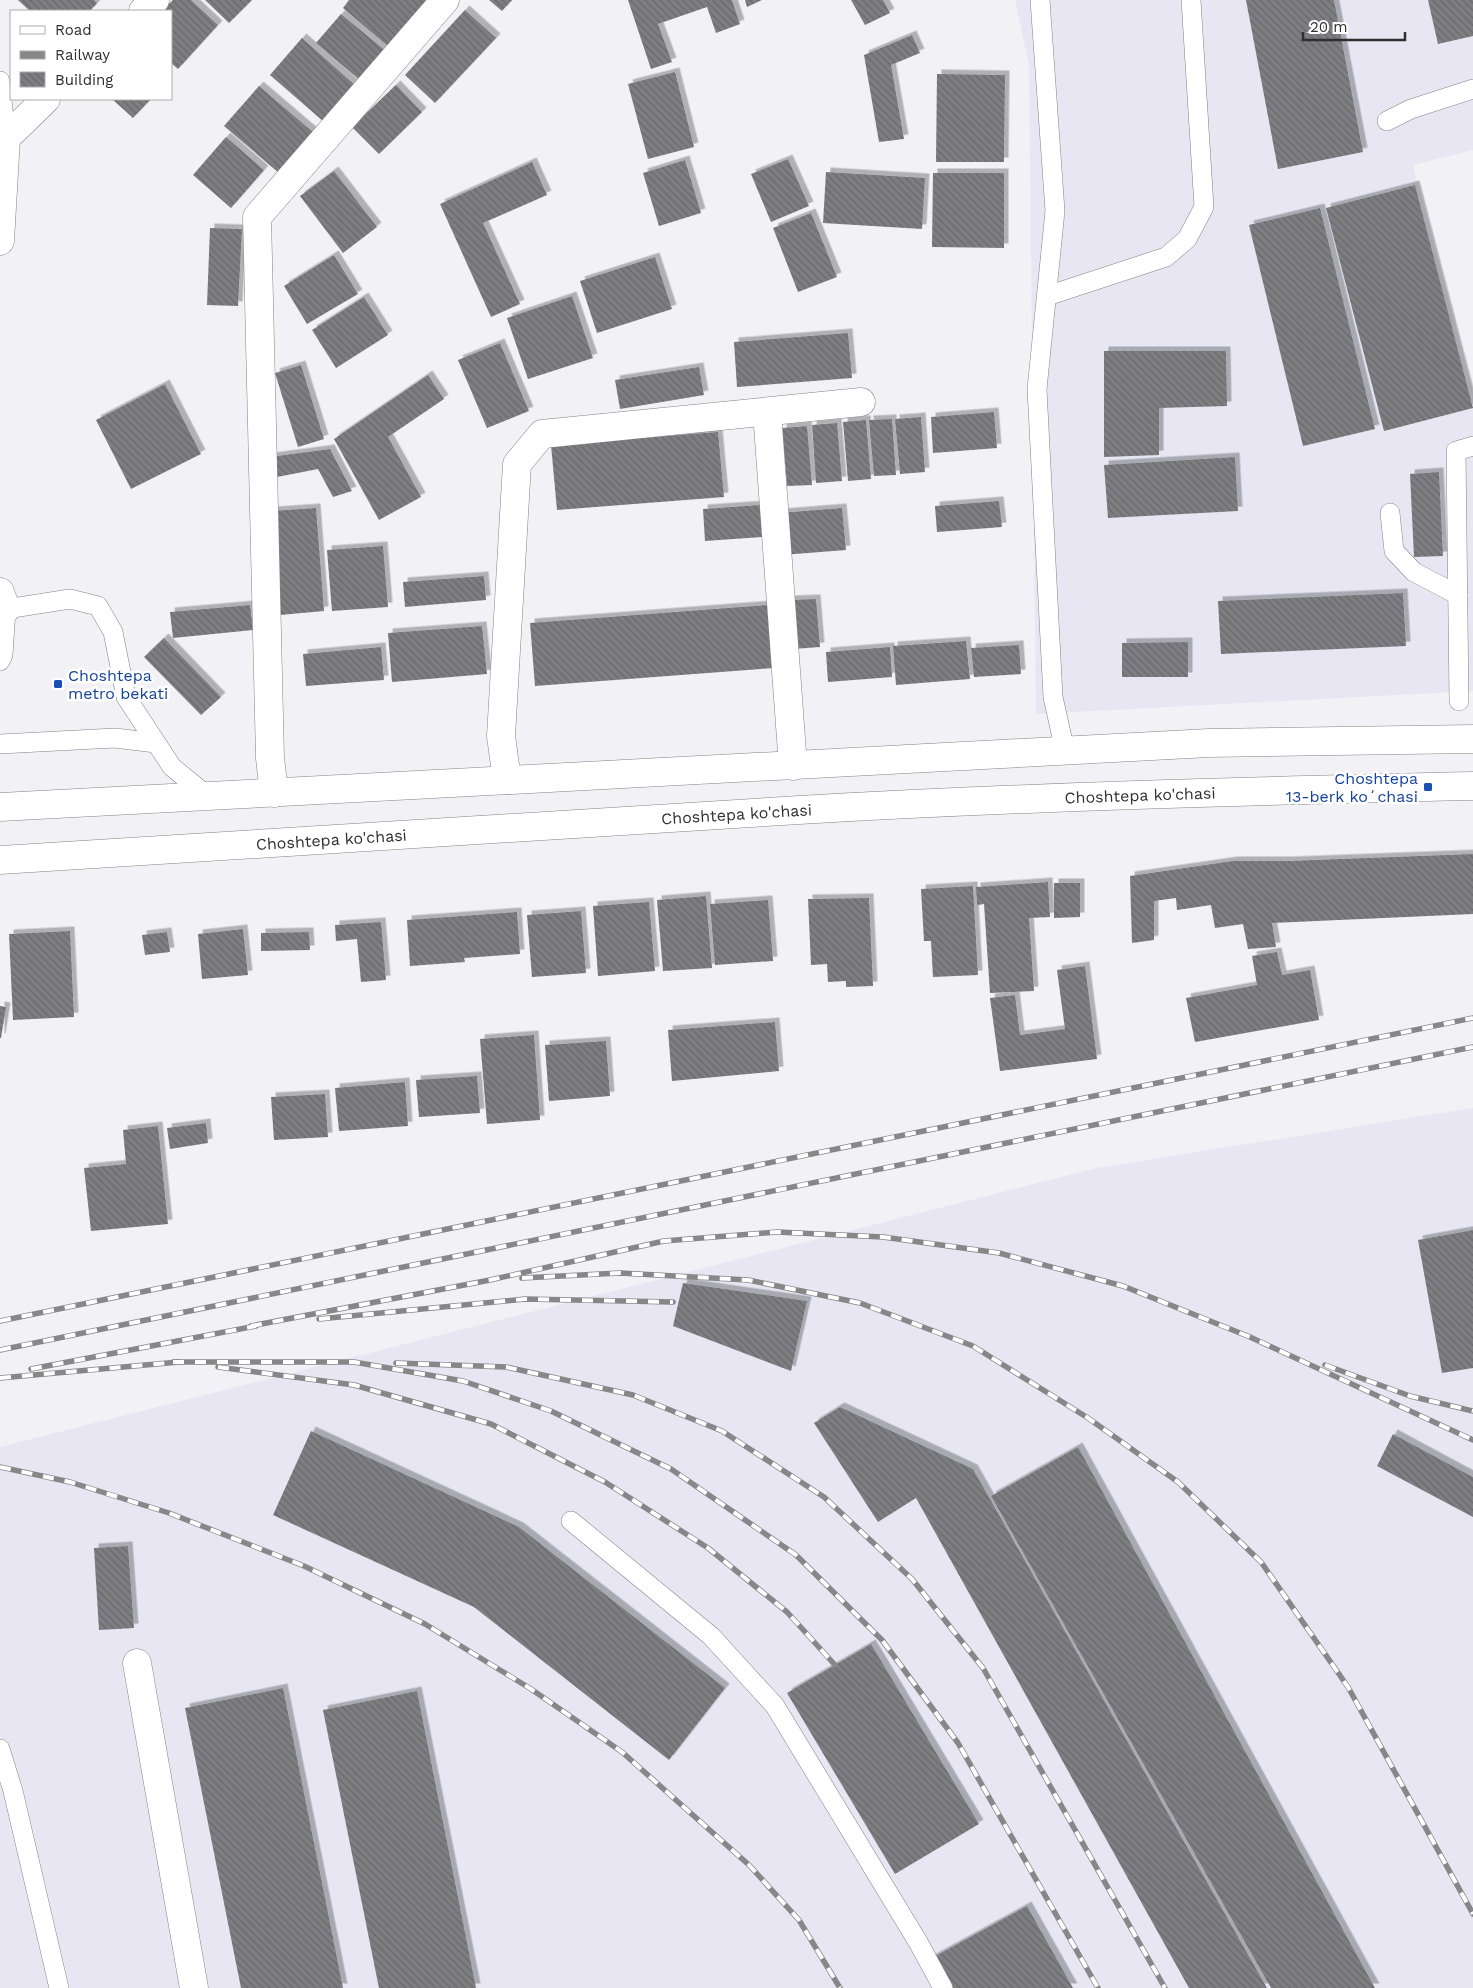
<svg xmlns="http://www.w3.org/2000/svg" width="1473" height="1988" font-family="'Work Sans',sans-serif">
	<style>
		.built { fill: #e7e6f2 }
		.building { fill: url(#building-back-hatch); filter: url(#shadow) }
		.lines { fill: none; stroke-linecap: round; stroke-linejoin: round }
		.lane-casing { stroke: #838387; stroke-width: 20 }
		.street-casing { stroke: #838387; stroke-width: 29 }
		.primary-casing { stroke: #838387; stroke-width: 29 }
		.lane { stroke: #fff; stroke-width: 19 }
		.street { stroke: #fff; stroke-width: 28 }
		.primary { stroke: #fff; stroke-width: 28 }
		.rail-casing { stroke: #87878a; stroke-width: 5.5 }
		.rail { stroke: #fff; stroke-width: 4; stroke-dasharray: 11; stroke-linecap: butt }
		.transit-dot { fill: #1a4fb4; stroke: #fff; stroke-width: 2 }
		.labels { text-anchor: middle; dominant-baseline: central; stroke-width: 5; stroke-linejoin: round; paint-order: stroke }
		.transit-label { font-size: 16px; fill: #164399; stroke: #fff; text-anchor: start }
		.street-label { font-size: 16px; fill: #2f2f30; stroke: #fff }
	</style>
	<defs>
		<pattern id="building-back-hatch" width="6" height="6" patternUnits="userSpaceOnUse" patternTransform="scale(1.25)"><rect width="6" height="6" fill="#7e7e82"/><path d="M-1 5l2 2M0 0l6 6M5-1l2 2" fill="none" stroke="#68686b"/></pattern>
		<filter id="shadow"><feDropShadow dx="4.5" dy="-4.5" stdDeviation="0" flood-color="#0004"/></filter>
	</defs>
	<rect width="100%" height="100%" fill="#f2f1f6"/>
	<g class="built">
		<polygon points="1015,0 1473,0 1473,150 1413,165 1473,393 1473,691 1036,714 1029,65"/>
		<polygon points="1473,1108 1473,1988 0,1988 0,1447 1097,1168"/>
	</g>
	<g class="building">
		<polygon points="18,0 94,0 97,3 90,11 30,11"/>
		<polygon points="173,0 191,0 218,25 178,69 171,63 171,11 162,11"/>
		<polygon points="205,0 252,0 229,23"/>
		<polygon points="349,0 430,0 390,48 343,8"/>
		<polygon points="489,0 512,0 502,11"/>
		<polygon points="628,0 732,0 740,24 716,33 707,7 658,24 672,62 651,69"/>
		<polygon points="745,0 762,0 747,7"/>
		<polygon points="851,0 883,0 890,13 865,25"/>
		<polygon points="1246,0 1334,0 1363,152 1278,169"/>
		<polygon points="1428,0 1473,0 1473,36 1438,44"/>
		<polygon points="465,10 496,38 435,103 405,75"/>
		<polygon points="341,14 387,52 362,82 316,43"/>
		<polygon points="912,35 920,53 891,65 904,139 879,142 864,55"/>
		<polygon points="302,38 356,86 324,122 270,75"/>
		<polygon points="675,72 694,147 648,159 628,84"/>
		<polygon points="937,74 1005,75 1004,162 936,162"/>
		<polygon points="396,85 422,112 379,154 352,127"/>
		<polygon points="259,86 314,133 279,173 224,126"/>
		<polygon points="112,99 151,99 133,118"/>
		<polygon points="226,137 264,170 231,208 193,175"/>
		<polygon points="788,159 809,206 771,222 751,174"/>
		<polygon points="685,160 701,213 659,226 643,173"/>
		<polygon points="532,162 547,195 483,223 520,304 491,317 440,204"/>
		<polygon points="334,171 377,227 343,253 300,196"/>
		<polygon points="826,172 925,178 922,229 823,223"/>
		<polygon points="933,173 1004,173 1004,248 932,247"/>
		<polygon points="1415,185 1473,408 1384,431 1326,208"/>
		<polygon points="1320,208 1375,429 1303,446 1249,225"/>
		<polygon points="811,213 837,277 798,292 773,228"/>
		<polygon points="210,228 242,229 238,306 207,305"/>
		<polygon points="334,255 358,294 307,324 284,286"/>
		<polygon points="655,257 672,309 597,333 580,281"/>
		<polygon points="572,296 593,358 528,379 507,318"/>
		<polygon points="364,297 388,335 336,368 312,330"/>
		<polygon points="848,333 852,378 737,387 734,342"/>
		<polygon points="500,343 529,411 487,428 458,360"/>
		<polygon points="1104,351 1226,351 1227,406 1159,408 1159,455 1104,457"/>
		<polygon points="301,365 324,439 298,447 275,373"/>
		<polygon points="699,367 704,395 620,409 615,380"/>
		<polygon points="428,375 444,399 388,437 421,497 379,520 334,439"/>
		<polygon points="165,384 201,454 131,489 96,420"/>
		<polygon points="994,412 997,448 933,453 931,417"/>
		<polygon points="921,417 925,472 900,474 895,419"/>
		<polygon points="892,419 896,475 874,476 869,420"/>
		<polygon points="866,420 871,479 848,481 843,422"/>
		<polygon points="837,423 842,481 816,483 812,425"/>
		<polygon points="807,426 812,485 787,486 782,428"/>
		<polygon points="718,432 724,497 557,510 551,445"/>
		<polygon points="330,449 352,491 333,497 318,469 272,478 270,457"/>
		<polygon points="1235,457 1238,511 1108,518 1104,465"/>
		<polygon points="1439,472 1443,556 1414,557 1410,474"/>
		<polygon points="999,501 1002,527 937,532 935,506"/>
		<polygon points="760,505 762,537 705,541 703,509"/>
		<polygon points="316,508 324,611 280,615 272,511"/>
		<polygon points="842,508 846,550 782,555 779,513"/>
		<polygon points="383,546 388,607 332,611 327,550"/>
		<polygon points="484,576 486,600 405,607 403,582"/>
		<polygon points="1403,593 1406,646 1221,654 1218,601"/>
		<polygon points="816,599 820,647 793,649 789,600"/>
		<polygon points="250,605 253,630 173,638 170,612"/>
		<polygon points="768,605 774,668 535,686 530,623"/>
		<polygon points="482,626 487,674 392,682 388,633"/>
		<polygon points="164,638 221,697 201,715 144,657"/>
		<polygon points="966,641 970,679 896,685 893,646"/>
		<polygon points="1188,642 1188,677 1122,677 1122,643"/>
		<polygon points="1019,645 1021,674 974,677 971,648"/>
		<polygon points="381,647 384,680 306,686 303,654"/>
		<polygon points="890,647 892,677 828,682 826,652"/>
		<polygon points="1473,854 1473,914 1272,923 1276,947 1248,949 1243,924 1215,928 1211,905 1177,910 1176,898 1154,901 1154,940 1132,943 1130,876 1233,861 1288,861"/>
		<polygon points="1048,882 1050,917 1029,918 1034,991 990,993 984,904 977,905 976,887"/>
		<polygon points="1054,883 1080,883 1080,917 1054,918"/>
		<polygon points="973,886 978,975 933,977 931,941 924,941 921,889"/>
		<polygon points="706,896 712,968 663,971 657,900"/>
		<polygon points="869,898 873,986 846,987 846,981 828,982 827,964 811,965 808,899"/>
		<polygon points="768,900 773,961 715,965 710,904"/>
		<polygon points="649,902 655,971 598,976 593,906"/>
		<polygon points="581,911 586,973 532,977 527,915"/>
		<polygon points="517,912 520,954 464,958 465,962 410,966 407,920"/>
		<polygon points="381,922 386,980 361,982 357,939 336,941 335,925"/>
		<polygon points="243,929 248,975 202,979 198,934"/>
		<polygon points="70,931 74,1017 13,1020 9,934"/>
		<polygon points="167,932 170,952 145,955 142,935"/>
		<polygon points="309,932 310,950 261,951 261,933"/>
		<polygon points="1277,952 1282,975 1310,970 1319,1020 1195,1042 1186,998 1257,985 1252,956"/>
		<polygon points="1085,966 1097,1059 1000,1071 990,998 1015,995 1020,1035 1065,1029 1057,970"/>
		<polygon points="0,1006 6,1007 1,1038 0,1038"/>
		<polygon points="775,1022 779,1071 672,1081 668,1030"/>
		<polygon points="534,1035 540,1120 487,1124 480,1039"/>
		<polygon points="606,1041 610,1096 549,1101 545,1045"/>
		<polygon points="477,1076 480,1113 419,1117 416,1080"/>
		<polygon points="405,1082 408,1126 339,1131 335,1088"/>
		<polygon points="325,1094 328,1137 274,1140 271,1097"/>
		<polygon points="206,1123 208,1143 170,1149 167,1128"/>
		<polygon points="158,1126 168,1224 91,1231 84,1168 126,1164 123,1130"/>
		<polygon points="1473,1230 1473,1368 1442,1373 1418,1240"/>
		<polygon points="683,1283 807,1301 791,1371 673,1326"/>
		<polygon points="840,1407 973,1469 1267,1988 1189,1988 916,1498 878,1522 814,1423"/>
		<polygon points="311,1431 519,1527 725,1688 669,1760 474,1607 273,1515"/>
		<polygon points="1393,1434 1473,1477 1473,1517 1377,1466"/>
		<polygon points="1078,1447 1375,1988 1271,1988 991,1496"/>
		<polygon points="128,1546 134,1628 99,1630 94,1548"/>
		<polygon points="871,1644 979,1824 895,1874 787,1693"/>
		<polygon points="283,1688 343,1988 241,1988 185,1708"/>
		<polygon points="417,1691 476,1988 379,1988 323,1710"/>
		<polygon points="1027,1906 1073,1988 946,1988 930,1959"/>
	</g>
	<g class="lines">
		<defs>
			<g id="lane">
				<polyline points="1040,0 1055,211 1037,389 1053,697 1065,751"/>
				<polyline points="0,81 6,138"/>
				<polyline points="1387,121 1411,109 1473,89"/>
				<polyline points="1047,296 1166,257 1187,239 1204,207 1191,0"/>
				<polyline points="1390,513 1394,551 1414,572 1458,595"/>
				<polyline points="0,661 3,655 6,609 70,599 98,606 113,632 126,697 172,767 210,798"/>
				<polyline points="1459,701 1456,451 1473,446"/>
				<polyline points="0,744 115,738 156,743"/>
				<polyline points="571,1521 711,1636 775,1706 918,1942 943,1988"/>
				<polyline points="0,1749 13,1791 59,1988"/>
			</g>
			<g id="street">
				<polyline points="143,11 155,0"/>
				<polyline points="0,241 6,138 46,99"/>
				<polyline points="767,412 793,766"/>
				<polyline points="0,592 6,609"/>
				<polyline points="507,780 501,736 517,464 542,434 861,402"/>
				<polyline points="274,793 270,758 257,217 445,0"/>
				<polyline points="137,1663 194,1988"/>
			</g>
			<g id="primary">
				<polyline points="0,807 1209,743 1473,739"/>
				<path id="s1" d="M 0,860 C 266,844 533,826 799,810 C 1023,797 1248,791 1473,786"/>
			</g>
		</defs>
		<use href="#lane" class="lane-casing"/>
		<use href="#street" class="street-casing"/>
		<use href="#primary" class="primary-casing"/>
		<use href="#lane" class="lane"/>
		<use href="#street" class="street"/>
		<use href="#primary" class="primary"/>
		<defs>
			<g id="rail">
				<polyline points="522,1278 620,1273 748,1280 860,1303 973,1346 1088,1418 1178,1482 1261,1562 1348,1687 1473,1914"/>
				<polyline points="319,1319 525,1299 673,1302"/>
				<polyline points="0,1321 1473,1018"/>
				<polyline points="251,1326 490,1280 664,1241 777,1232 883,1237 999,1253 1123,1286 1250,1337 1473,1440"/>
				<polyline points="0,1350 1473,1047"/>
				<polyline points="173,1362 354,1362 463,1381 551,1411 671,1469 796,1555 882,1640 958,1743 1098,1988"/>
				<polyline points="396,1363 506,1367 633,1395 722,1431 824,1497 912,1579 983,1668 1165,1988"/>
				<polyline points="1325,1365 1410,1396 1473,1411"/>
				<polyline points="218,1367 354,1385 491,1424 605,1482 708,1548 787,1612 835,1665"/>
				<polyline points="31,1369 256,1326"/>
				<polyline points="0,1378 179,1362"/>
				<polyline points="0,1467 70,1482 169,1513 304,1566 425,1624 531,1689 622,1752 749,1865 799,1920 840,1988"/>
			</g>
		</defs>
		<use href="#rail" class="rail-casing"/>
		<use href="#rail" class="rail"/>
	</g>
	<g class="transit-dot">
		<rect x="53" y="679" width="10" height="10" rx="2.5"/>
		<rect x="1423" y="782" width="10" height="10" rx="2.5"/>
	</g>
	<g class="labels">
		<g class="transit-label">
			<text x="68" y="675">Choshtepa<tspan x="68" dy="18">metro bekati</tspan></text>
			<text x="1418" y="778" text-anchor="end">Choshtepa<tspan x="1418" dy="18">13-berk koʻchasi</tspan></text>
		</g>
		<g class="street-label">
			<text stroke="none"><textPath href="#s1" startOffset="1142">Choshtepa ko'chasi</textPath></text>
			<text stroke="none"><textPath href="#s1" startOffset="738">Choshtepa ko'chasi</textPath></text>
			<text stroke="none"><textPath href="#s1" startOffset="332">Choshtepa ko'chasi</textPath></text>
		</g>
	</g>
	<rect x="10" y="10" width="162" height="90" fill="#ffffff" stroke="#acacac"/>
	<rect x="20" y="26" width="25" height="8" fill="#ffffff" stroke="#acacac"/>
	<text x="55" y="35" font-size="15" fill="#2f2f30">Road</text>
	<rect x="20" y="51" width="25" height="8" fill="#87878a" stroke="#acacac"/>
	<text x="55" y="60" font-size="15" fill="#2f2f30">Railway</text>
	<rect x="20" y="72" width="25" height="15" fill="url(#building-back-hatch)" stroke="#acacac"/>
	<text x="55" y="85" font-size="15" fill="#2f2f30">Building</text>
	<path d="M1303 32v8h102v-8" fill="none" stroke="#2f2f30" stroke-width="2.5"/>
	<text x="1310" y="32" font-size="15" fill="#2f2f30" stroke="#ffffff" stroke-width="4" paint-order="stroke">20 m</text>
</svg>
